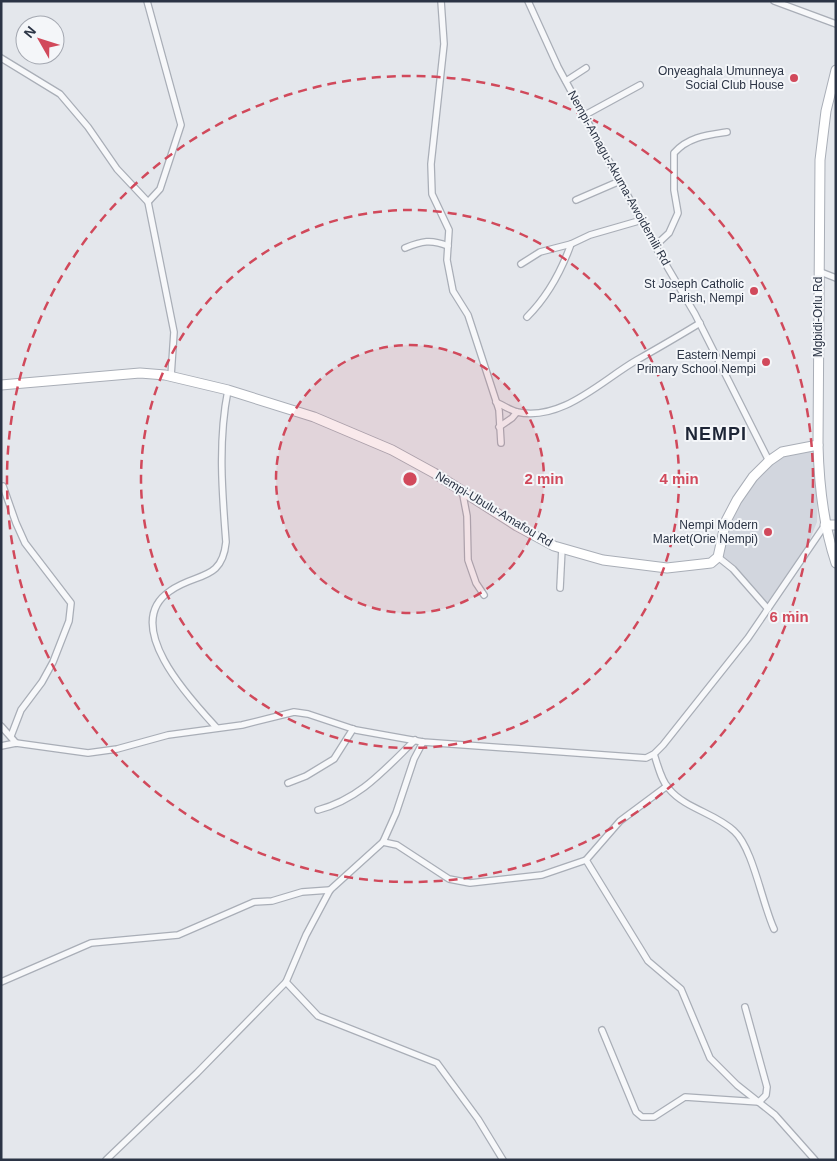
<svg xmlns="http://www.w3.org/2000/svg" width="837" height="1161" font-family="Helvetica,sans-serif">
	<style>
		.built { fill: #d2d6de }
		.lines { fill: none; stroke-linecap: round; stroke-linejoin: round }
		.street-casing { stroke: #a9aeb7; stroke-width: 8 }
		.secondary-casing { stroke: #a9aeb7; stroke-width: 11 }
		.street { stroke: #f7f8fa; stroke-width: 5.5 }
		.secondary { stroke: #fff; stroke-width: 9 }
		.ring { fill: none; stroke: #d1495b; stroke-width: 2.5; stroke-dasharray: 9 6 }
		.poi-dot { fill: #d1495b; stroke: #f4f6f9; stroke-width: 2 }
		.labels { text-anchor: middle; dominant-baseline: central; stroke-width: 4; stroke-linejoin: round; paint-order: stroke }
		.poi-label { font-size: 12px; fill: #2b3445; stroke: #f4f6f9; text-anchor: end }
		.street-label { font-size: 12px; fill: #2b3445; stroke: #f4f6f9 }
		.district-label { font-size: 18px; font-weight: bold; letter-spacing: 1px; fill: #1d2536; stroke: #f4f6f9 }
		.centre { fill: #d1495b; stroke: #f4f6f9; stroke-width: 2.5 }
		.ring-label { font-size: 15px; text-anchor: middle; font-weight: bold; fill: #d1495b; stroke: #f4f6f9; stroke-width: 4; stroke-linejoin: round; paint-order: stroke }
	</style>
	<rect width="100%" height="100%" fill="#e4e7ec"/>
	<polygon class="built" points="818,445 817,522 809,542 765,606 718,557 728,518 769,461"/>
	<g class="lines">
		<defs>
			<g id="street">
				<polyline points="147,1 181,125 160,189 148,202"/>
				<polyline points="441,1 444,44 431,164 432,194 449,230 447,260 453,291 468,315 499,410 501,443"/>
				<polyline points="528,1 558,67 655,246 695,314 769,461"/>
				<polyline points="774,1 836,24"/>
				<polyline points="1,58 60,94 88,127 117,169 148,202 174,332 171,376"/>
				<polyline points="566,81 586,68"/>
				<polyline points="585,115 640,85"/>
				<polyline points="576,200 620,181"/>
				<path d="M 655,246 L 669,233 L 678,213 L 674,190 L 674,153 C 688,137 707,135 727,132"/>
				<path d="M 405,248 C 422,241 431,239 448,246"/>
				<polyline points="521,264 540,252 571,244"/>
				<polyline points="818,271 836,278"/>
				<path d="M 527,317 C 548,296 561,272 571,244 L 590,235 L 642,220"/>
				<path d="M 496,402 C 502,405 510,410 517,412 C 562,422 602,380 637,360 C 658,348 679,336 700,323"/>
				<polyline points="499,427 512,418 517,412"/>
				<polyline points="3,486 16,523 25,543 71,603 69,621 53,662 42,682 21,710 11,736"/>
				<polyline points="462,490 467,516 468,560 476,583 484,595"/>
				<polyline points="718,557 733,569 768,609"/>
				<polyline points="560,588 562,548"/>
				<polyline points="1,726 16,743"/>
				<path d="M 216,727 C 191,700 120,625 170,591 C 196,572 222,582 226,542 C 222,491 218,440 228,390"/>
				<polyline points="1,746 16,743 88,753 117,749 168,735 242,725 294,712 308,714 356,730 423,742 646,758 654,754 663,745 748,638 825,525"/>
				<path d="M 654,754 C 658,766 661,780 669,789 C 686,809 715,813 734,831 C 753,848 762,903 774,929"/>
				<polyline points="288,783 306,776 334,759 353,729"/>
				<path d="M 318,810 C 360,799 384,770 415,740"/>
				<polyline points="383,842 397,845 449,879 470,883 542,875 586,860 620,821 667,786"/>
				<polyline points="586,860 648,961 681,989 710,1058 737,1085 775,1115 815,1160"/>
				<polyline points="1,982 91,943 178,935 254,902 272,901 302,892 330,890"/>
				<polyline points="286,982 318,1016 437,1063 478,1119 503,1160"/>
				<polyline points="602,1030 636,1112 642,1117 654,1117 685,1097 759,1102 766,1095 767,1087 745,1007"/>
				<polyline points="106,1160 197,1073 286,982 306,935 330,890 383,842 396,813 414,759 423,742"/>
			</g>
			<g id="secondary">
				<path d="M 836,70 L 826,111 L 820,160 L 818,445 C 819,486 823,524 836,563"/>
				<polyline points="1,385 140,373 165,375 228,390 314,417 392,450 434,473 517,526 554,546 603,560 667,568 711,563 718,557 726,521 737,500 753,477 769,461 782,452 818,445"/>
				<polyline points="825,525 836,525"/>
			</g>
		</defs>
		<use href="#street" class="street-casing"/>
		<use href="#secondary" class="secondary-casing"/>
		<use href="#street" class="street"/>
		<use href="#secondary" class="secondary"/>
	</g>
	<circle cx="410" cy="479" r="134" fill="#d1495b" fill-opacity=".12"/>
	<g class="ring">
		<circle cx="410" cy="479" r="134"/>
		<circle cx="410" cy="479" r="269"/>
		<circle cx="410" cy="479" r="403"/>
	</g>
	<g class="poi-dot">
		<circle cx="794" cy="78" r="5"/>
		<circle cx="754" cy="291" r="5"/>
		<circle cx="766" cy="362" r="5"/>
		<circle cx="768" cy="532" r="5"/>
	</g>
	<g class="labels">
		<g class="poi-label">
			<text x="784" y="71">Onyeaghala Umunneya<tspan x="784" dy="14">Social Club House</tspan></text>
			<text x="744" y="284">St Joseph Catholic<tspan x="744" dy="14">Parish, Nempi</tspan></text>
			<text x="756" y="355">Eastern Nempi<tspan x="756" dy="14">Primary School Nempi</tspan></text>
			<text x="758" y="525">Nempi Modern<tspan x="758" dy="14">Market(Orie Nempi)</tspan></text>
		</g>
		<g class="street-label">
			<text transform="translate(619 178) rotate(61)">Nempi-Amagu-Akuma-Awoidemili Rd</text>
			<text transform="translate(818 317) rotate(-90)">Mgbidi-Orlu Rd</text>
			<text transform="translate(494 509) rotate(31)">Nempi-Ubulu-Amafou Rd</text>
		</g>
		<g class="district-label">
			<text x="716" y="434">NEMPI</text>
		</g>
	</g>
	<circle cx="410" cy="479" r="8" class="centre"/>
	<g class="ring-label">
		<text x="544" y="484">2 min</text>
		<text x="679" y="484">4 min</text>
		<text x="789" y="622">6 min</text>
	</g>
	<rect width="837" height="1161" fill="none" stroke="#2b3445" stroke-width="5"/>
	<g transform="translate(40 40) rotate(309)"><circle r="24" fill="#f4f6f9" stroke="#a4a8b1"/>
	<path d="M0-4L9 19L0 12L-9 19Z" fill="#d1495b"/>
	<text y="-8" font-size="14" font-weight="bold" text-anchor="middle" fill="#2b3445">N</text>
	</g>
</svg>
